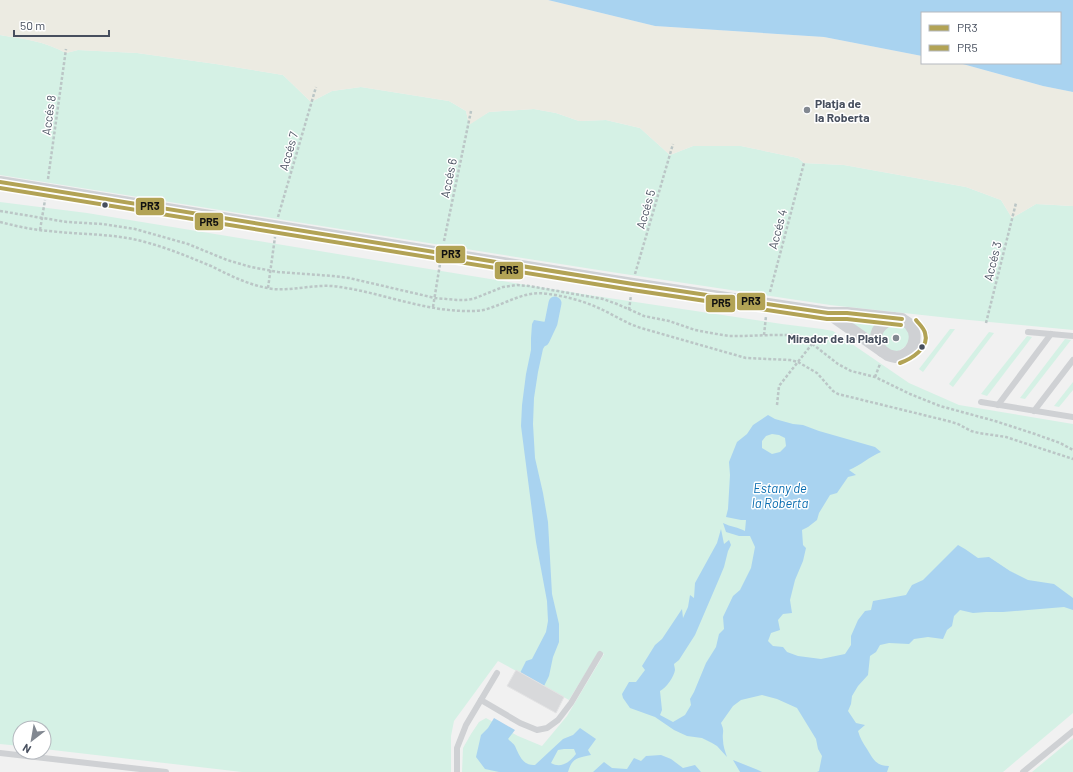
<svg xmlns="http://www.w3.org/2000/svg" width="1073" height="772" font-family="Barlow,sans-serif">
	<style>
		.green { fill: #d5f1e5 }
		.sand { fill: #ecebe2 }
		.water { fill: #a9d3f0; fill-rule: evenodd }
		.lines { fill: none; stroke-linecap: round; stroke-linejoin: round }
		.canal { stroke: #a9d3f0; stroke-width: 13 }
		.building { fill: #d8d9db; stroke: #e3e3e4 }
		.path { stroke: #bbc6c6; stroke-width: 2.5; stroke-dasharray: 3 2; stroke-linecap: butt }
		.service { stroke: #cfd1d4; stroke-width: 6 }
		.minor { stroke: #cfd1d4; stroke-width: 12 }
		.path-bridge { stroke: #bbc6c6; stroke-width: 2.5; stroke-dasharray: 3 2; stroke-linecap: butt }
		.bus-1-casing { stroke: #fff; stroke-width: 7 }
		.bus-2-casing { stroke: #fff; stroke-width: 7 }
		.bus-1 { stroke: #b2a355; stroke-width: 4 }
		.bus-2 { stroke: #b2a355; stroke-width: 4 }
		.poi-dot { fill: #828891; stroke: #fff; stroke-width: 1.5 }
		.bus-dot { fill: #474f5e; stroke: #fff; stroke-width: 1.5 }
		.labels { text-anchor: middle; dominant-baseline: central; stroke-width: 3; stroke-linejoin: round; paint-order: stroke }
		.poi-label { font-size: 12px; font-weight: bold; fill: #474f5e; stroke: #fff; text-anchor: start }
		.street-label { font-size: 12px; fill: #474f5e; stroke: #fff }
		.water-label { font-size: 13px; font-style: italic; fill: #086cb0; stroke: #fff }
		.line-badge { stroke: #fff; stroke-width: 1.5 }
		.pale-badge-label { font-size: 11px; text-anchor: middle; font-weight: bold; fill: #111 }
	</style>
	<rect width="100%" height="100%" fill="#f1f1f1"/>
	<g class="green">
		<path d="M 0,35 C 24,39 44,41 66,53 L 78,50 L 137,53 L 216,64 L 283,75 L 311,102 L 332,91 L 361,87 L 449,101 L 466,111 L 469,124 L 489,112 L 534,109 L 556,113 L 579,121 L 606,120 L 640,128 L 670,155 L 693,146 L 741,146 L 798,158 L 804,163 L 844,165 L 966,187 L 1001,200 L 1012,218 L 1036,204 L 1073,206 L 1073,330 L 959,319 L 830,305 L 611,272 L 0,175 Z"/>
		<polygon points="0,202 87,213 582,294 782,324 822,329 833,331 909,383 959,405 1073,424 1073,713 1003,772 462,772 463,748 471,734 479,722 486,718 518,736 542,746 567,716 604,654 599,651 569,700 520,673 498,661 454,721 451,736 451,772 242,772 44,749 44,728 20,728 20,746 0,744"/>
		<polygon points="842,317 878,320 873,339"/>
		<polygon points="888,323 900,323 910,331 910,343 896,353 885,349 880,332"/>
		<polygon points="950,329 955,329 923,372 919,369"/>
		<polygon points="989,332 994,333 953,387 949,384"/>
		<polygon points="1027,336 1032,337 987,396 981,394"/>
		<polygon points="1065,339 1071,340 1025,399 1020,398"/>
		<polygon points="1073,382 1073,390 1059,407 1054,406"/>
		<polygon points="1073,738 1073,772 1032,772"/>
	</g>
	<path class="sand" d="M 0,0 L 548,0 L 655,26 L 824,37 L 922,56 L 922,63 L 959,63 L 1043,86 L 1073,92 L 1073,206 L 1036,204 L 1012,218 L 1001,200 L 966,187 L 844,165 L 804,163 L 798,158 L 741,146 L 693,146 L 670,155 L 640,128 L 606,120 L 579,121 L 556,113 L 534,109 L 489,112 L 469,125 L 466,111 L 449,101 L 361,87 L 332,91 L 311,102 L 283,75 L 216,64 L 137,53 L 78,50 L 66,53 C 44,41 24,39 0,35 Z"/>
	<g class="water">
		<polygon points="548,0 1073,0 1073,92 1043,86 959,63 1060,63 1060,13 922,13 922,56 824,37 655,26"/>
		<polygon points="534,320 551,323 550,337 543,349 538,372 534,398 533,424 535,458 543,493 548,522 552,594 559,624 559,642 553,657 549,676 544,686 520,673 526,661 532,659 546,632 548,621 547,601 536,542 521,426 522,405 526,374 531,350 531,338 532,324"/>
		<path d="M 768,415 L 775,419 L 793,424 L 803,425 L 819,431 L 875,447 L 881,452 C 869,457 861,465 849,470 L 856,475 L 848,477 L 837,493 L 830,495 L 819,513 L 817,520 L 808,527 L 802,530 L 803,545 L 806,548 L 803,561 L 795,580 L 790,600 L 792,613 L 783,614 L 778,620 L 780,630 L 771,633 L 768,641 L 773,646 L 783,647 L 787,652 L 798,656 L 821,659 L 845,654 L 851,645 L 851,636 L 858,620 L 865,611 L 871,610 L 873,601 L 906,595 L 912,585 L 923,580 L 958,545 L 965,549 L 978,558 L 989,557 L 1010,571 L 1028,580 L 1054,584 L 1073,598 L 1073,610 L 1064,607 L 1003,612 L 986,612 L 973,613 L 960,610 L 954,616 L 952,626 L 947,630 L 943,639 L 928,637 L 914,639 L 909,644 L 889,643 L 880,645 L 876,652 L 870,656 L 868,675 L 858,686 L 852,696 L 851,704 L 848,711 L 856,723 L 865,725 L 858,731 C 860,738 863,743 867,749 C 873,759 876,766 889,766 L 887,772 L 817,772 L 819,771 L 822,756 L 818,749 L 816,739 L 797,708 L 777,699 L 762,695 L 741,700 L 733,706 L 721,723 C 725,732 722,732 723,740 C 723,746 725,751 727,757 L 717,746 L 712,743 L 702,738 L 687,736 L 674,730 L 655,717 L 630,708 L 623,698 L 622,694 L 629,682 L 636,682 L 645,670 L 642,666 L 655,645 L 662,639 L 682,609 L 683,618 L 688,607 L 690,595 L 694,598 L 695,583 L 717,543 L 721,529 L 724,544 L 729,540 L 731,545 L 728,551 L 724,567 L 719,579 L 695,635 L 679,660 L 674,664 C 674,665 675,669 675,670 C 674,677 666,688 660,691 L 662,710 L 660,715 L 673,722 L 685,715 L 691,705 L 690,699 L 694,692 L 706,663 L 716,647 L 719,634 L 724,629 L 723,617 L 733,596 L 740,590 L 751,568 L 755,547 L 750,536 L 739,536 L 726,532 L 723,523 C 731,527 738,527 745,531 L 746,520 L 741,520 L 726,517 L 728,509 L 730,475 L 729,462 L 737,442 L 747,434 L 753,425 ZM 772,434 L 779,435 L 785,438 L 786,446 L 780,452 L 772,454 L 762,448 L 762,441 L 766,436 Z"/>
		<path d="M 494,718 L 515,730 L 508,739 C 510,741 514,744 515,746 C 519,755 523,766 535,765 L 563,739 L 573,735 L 580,728 L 596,739 L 588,750 L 591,755 C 577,758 572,758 568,772 L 499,772 L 485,769 L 476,757 L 481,735 L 488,728 ZM 564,749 L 574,749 L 576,754 C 570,762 561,769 551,763 L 558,750 Z"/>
		<polygon points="661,755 671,759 683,768 695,765 701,772 593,772 604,762 612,768 627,769 634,758 641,761 646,756"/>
		<polygon points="733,760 758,770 762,772 740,772"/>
	</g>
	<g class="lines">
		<polyline class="canal" points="543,340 551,323 555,303"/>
	</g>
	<polygon class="building" points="516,670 564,697 556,713 507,686"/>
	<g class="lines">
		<g class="path">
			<polyline points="48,179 66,49"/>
			<polyline points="0,211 67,222 103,224 135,229 188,244 227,260 251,267 278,272 333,276 349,278 435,298 457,300 465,300 473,299 503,287 517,285 529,286 603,299 617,304 644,316 669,321 695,330 711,333 729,336 743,336 773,335 795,335 806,339 838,364 851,371 875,377 910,394 940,406 995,421 1035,434 1060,443 1073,450"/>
			<polyline points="278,217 316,87"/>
			<path d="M 0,222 C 16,226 33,230 49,231 C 82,235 113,233 145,242 C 168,248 189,257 211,266 C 231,276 251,286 273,289 C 295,291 317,283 340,287 C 382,293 424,311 467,311 C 475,311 483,311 490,308 C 509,302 527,290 548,294 C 564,296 581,300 596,307 C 611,313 625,323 641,328 L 746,358 L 790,360 L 798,362 L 817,373 L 833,391 L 838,394 L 948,421 L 958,424 L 971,431 L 979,433 L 1006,437 L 1073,459"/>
			<polyline points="40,230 45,200"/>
			<polyline points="444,241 471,111"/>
			<polyline points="635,274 673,144"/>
			<polyline points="268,288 275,237"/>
			<polyline points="770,292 804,163"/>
			<polyline points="433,307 440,264"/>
			<polyline points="629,310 631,295"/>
			<polyline points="986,323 1016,203"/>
			<polyline points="764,335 766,316"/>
			<polyline points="875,377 880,364"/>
		</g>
		<g class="service">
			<polyline points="1028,332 1073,336"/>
			<path d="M 900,363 C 913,359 934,344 923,328 C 921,325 918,323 916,320"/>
			<polyline points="981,402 1073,417"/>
			<polyline points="998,405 1051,334"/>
			<polyline points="1034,411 1073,360"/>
			<polyline points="481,700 520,723 537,730 547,728 558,720 571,703 600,654"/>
			<polyline points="0,753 166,772"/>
			<polyline points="457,772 457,748 466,725 497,673"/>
			<polyline points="1023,772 1073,731"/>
		</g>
		<g class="minor">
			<path d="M 0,182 L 633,284 L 828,313 L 847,313 L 902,319 C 904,321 908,322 910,325 C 920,336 913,355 897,357 C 894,357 891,356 888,355 L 828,313"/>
			<path d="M 882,351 C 880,348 878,345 877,342 C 873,330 884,322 893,318"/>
		</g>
		<polyline class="path-bridge" points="777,405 779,386 812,344"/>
		<defs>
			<g id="bus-1">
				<polyline points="0,182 633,284 828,313 847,313 902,319"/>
				<path d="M 900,363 C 911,359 930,348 925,333 C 924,328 919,324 916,320"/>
			</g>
			<polyline id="bus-2" points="0,188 632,290 827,319 847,319 901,325"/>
		</defs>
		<use href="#bus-1" class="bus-1-casing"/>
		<use href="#bus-2" class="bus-2-casing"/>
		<use href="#bus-1" class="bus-1"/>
		<use href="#bus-2" class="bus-2"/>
	</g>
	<g class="poi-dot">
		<circle cx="807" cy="110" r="4"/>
		<circle cx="896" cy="338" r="4"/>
	</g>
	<g class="bus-dot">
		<circle cx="105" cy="205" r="3.5"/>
		<circle cx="922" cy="347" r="3.5"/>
	</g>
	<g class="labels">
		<g class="poi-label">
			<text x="815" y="103">Platja de<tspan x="815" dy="14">la Roberta</tspan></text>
			<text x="888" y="338" text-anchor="end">Mirador de la Platja</text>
		</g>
		<g class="street-label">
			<text transform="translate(48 115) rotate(-82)">Accés 8</text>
			<text transform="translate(288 151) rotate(-74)">Accés 7</text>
			<text transform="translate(448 178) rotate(-78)">Accés 6</text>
			<text transform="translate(645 209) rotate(-74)">Accés 5</text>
			<text transform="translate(777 229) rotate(-75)">Accés 4</text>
			<text transform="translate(992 261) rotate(-76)">Accés 3</text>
		</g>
		<g class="water-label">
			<text x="780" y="488">Estany de<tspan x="780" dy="15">la Roberta</tspan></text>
		</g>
	</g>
	<g class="line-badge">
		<rect x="135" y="197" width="30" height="19" rx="4" fill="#b2a355"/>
		<rect x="194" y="212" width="30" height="19" rx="4" fill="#b2a355"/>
		<rect x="435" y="245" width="31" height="19" rx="4" fill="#b2a355"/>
		<rect x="494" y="261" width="30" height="19" rx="4" fill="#b2a355"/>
		<rect x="736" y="292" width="30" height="19" rx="4" fill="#b2a355"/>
		<rect x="705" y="294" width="31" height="19" rx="4" fill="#b2a355"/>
	</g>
	<g class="pale-badge-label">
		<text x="150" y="210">PR3</text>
		<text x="209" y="226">PR5</text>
		<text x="451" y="258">PR3</text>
		<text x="509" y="274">PR5</text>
		<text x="751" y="305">PR3</text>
		<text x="721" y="307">PR5</text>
	</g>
	<rect x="921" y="12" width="140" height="52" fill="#ffffff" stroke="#b5b9bf"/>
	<rect x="929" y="25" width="20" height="6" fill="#b2a355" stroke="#b5b9bf"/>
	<text x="957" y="32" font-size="12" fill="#474f5e">PR3</text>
	<rect x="929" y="45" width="20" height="6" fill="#b2a355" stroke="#b5b9bf"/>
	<text x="957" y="52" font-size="12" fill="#474f5e">PR5</text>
	<g transform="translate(32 740) rotate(211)"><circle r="19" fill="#ffffff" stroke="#b5b9bf"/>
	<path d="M0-3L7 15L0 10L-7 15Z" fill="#828891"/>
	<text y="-6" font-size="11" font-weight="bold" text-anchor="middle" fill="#474f5e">N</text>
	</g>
	<path d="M14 30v6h95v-6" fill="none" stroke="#474f5e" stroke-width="2"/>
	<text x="20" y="30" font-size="12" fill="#474f5e" stroke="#ffffff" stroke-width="3" paint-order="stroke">50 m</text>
</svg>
